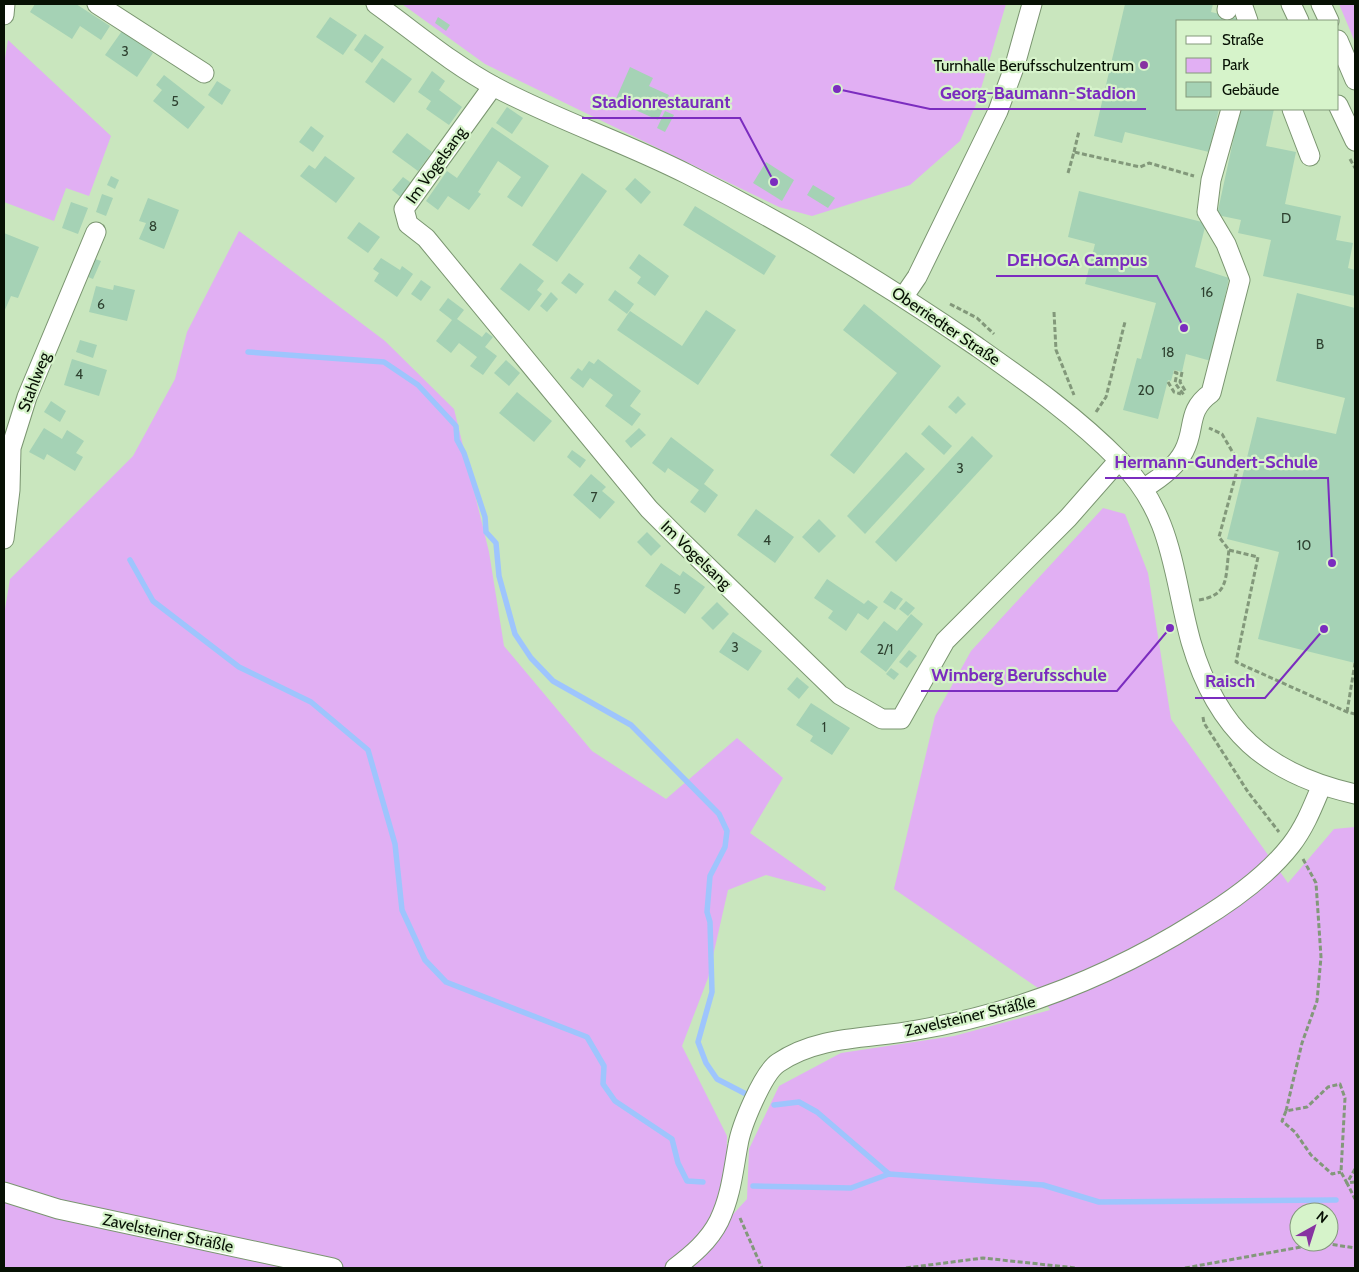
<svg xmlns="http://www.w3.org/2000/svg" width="1359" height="1272" font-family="Cabin,sans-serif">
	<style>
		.green { fill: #e1aff3; fill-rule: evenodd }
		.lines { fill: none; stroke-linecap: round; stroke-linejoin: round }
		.stream { stroke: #9ec5fd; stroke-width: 5.5 }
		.building { fill: #a5d2b5 }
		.minor-casing { stroke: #7a9570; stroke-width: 21 }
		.path { stroke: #82987a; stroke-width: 3; stroke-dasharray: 5 2.5; stroke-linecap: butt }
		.minor { stroke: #fff; stroke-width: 19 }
		.poi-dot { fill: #8733a1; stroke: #d6f3ca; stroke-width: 2 }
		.labels { text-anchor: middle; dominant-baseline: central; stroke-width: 4.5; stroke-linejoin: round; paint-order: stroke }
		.number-label { font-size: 14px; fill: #2e4130 }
		.poi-label { font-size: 16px; fill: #071104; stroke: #d6f3ca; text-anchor: end }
		.street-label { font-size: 16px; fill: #071104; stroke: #d6f3ca }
		.leader { fill: none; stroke: #7b2cbf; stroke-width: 2 }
		.callout-dot { fill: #7b2cbf; stroke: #d6f3ca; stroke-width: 2 }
		.callout-label { font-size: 18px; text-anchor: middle; font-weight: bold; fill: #7b2cbf; stroke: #d6f3ca; stroke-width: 4.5; stroke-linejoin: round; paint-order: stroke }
	</style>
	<rect width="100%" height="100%" fill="#c9e6be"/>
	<g class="green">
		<polygon points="402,4 1006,4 977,102 960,141 910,185 812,216 779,207 485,64"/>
		<polygon points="1339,4 1355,4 1355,42"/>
		<polygon points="8,40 111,136 89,196 66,188 54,221 4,202 4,64"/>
		<path d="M 239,231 L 385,341 L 454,409 L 489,552 L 504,646 L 592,751 L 666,799 L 737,738 L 783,778 L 750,833 L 826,887 L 825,891 L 766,875 L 728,890 L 708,978 L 682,1046 L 727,1136 L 725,1223 L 747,1199 L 749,1149 L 779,1086 L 841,1053 L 954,1036 L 1050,1010 L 1038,988 L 894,889 L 935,716 L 971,651 L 1103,508 L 1125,514 L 1148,573 L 1171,719 L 1288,883 L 1334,829 L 1355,827 L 1355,1268 L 4,1268 L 4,615 L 10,579 L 133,456 L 175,379 L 187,332 ZM 1299,1212 L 1329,1212 L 1329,1242 L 1299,1242 Z"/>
	</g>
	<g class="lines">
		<g class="stream">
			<polyline points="248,352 384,362 418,385 456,426 457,440 464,453 485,517 486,532 496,543 499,576 515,634 531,658 553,681 631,725 719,814 727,831 725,847 710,876 707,912 710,922 712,992 698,1042 706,1063 717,1079 746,1094"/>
			<polyline points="130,560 153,601 239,667 311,702 368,750 395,844 402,910 425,960 446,982 587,1037 604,1066 603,1084 615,1101 672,1139 678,1163 687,1181 703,1182"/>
			<polyline points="774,1105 799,1102 817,1112 889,1174"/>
			<polyline points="753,1186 851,1188 889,1174 1043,1185 1099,1202 1336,1200"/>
		</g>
	</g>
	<g class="building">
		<polygon points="35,4 76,4 110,26 101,40 80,26 72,39 30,12"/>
		<polygon points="1125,4 1213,4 1211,12 1240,19 1239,21 1178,21 1178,109 1219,109 1209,152 1125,132 1122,143 1094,136"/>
		<polygon points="330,17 357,35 343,55 316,37"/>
		<polygon points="438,17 450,25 446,31 435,23"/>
		<polygon points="122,31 153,53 137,77 105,55"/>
		<polygon points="365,34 384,47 372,63 354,50"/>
		<polygon points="382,58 412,79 394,103 365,82"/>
		<polygon points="630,67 653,78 649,86 669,95 658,120 615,101"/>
		<polygon points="432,71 445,81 439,90 462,107 449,125 426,109 431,101 418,92"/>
		<polygon points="164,75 205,107 188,129 153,101 162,90 156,85"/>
		<polygon points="217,81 231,90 222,105 208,95"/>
		<polygon points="507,107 523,118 512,134 496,123"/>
		<polygon points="1240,109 1274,109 1266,146 1296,152 1285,204 1341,216 1336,240 1353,243 1348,268 1355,270 1355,296 1263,276 1271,240 1238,233 1241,220 1217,215"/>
		<polygon points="665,111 674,115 665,132 657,128"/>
		<polygon points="311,126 324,136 313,152 299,142"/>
		<polygon points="492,127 549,166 522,207 507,197 521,177 498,161 478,192 481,194 469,210 448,196 438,210 426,201 447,171 457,178"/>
		<polygon points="407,133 432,152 418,171 392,152"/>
		<polygon points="325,156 355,178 336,203 300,176 309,165 315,169"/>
		<polygon points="766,162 794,180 782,201 753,183"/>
		<polygon points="582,173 607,191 557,262 532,245"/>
		<polygon points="111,176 119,180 115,189 107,185"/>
		<polygon points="403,177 414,185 403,199 392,190"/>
		<polygon points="635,178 651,192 641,204 625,189"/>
		<polygon points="813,185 835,198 828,208 807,195"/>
		<polygon points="1079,191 1206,223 1195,267 1229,278 1211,361 1186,354 1182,372 1174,370 1171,381 1168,380 1158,419 1123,410 1137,358 1141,359 1156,303 1085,284 1095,244 1068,237"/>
		<polygon points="102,194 113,198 106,216 96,212"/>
		<polygon points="148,198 179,210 164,249 139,239 146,223 139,221"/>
		<polygon points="71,202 88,208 78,234 62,228"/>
		<polygon points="695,206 776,256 764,275 683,225"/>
		<polygon points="359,222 380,237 368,253 347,238"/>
		<polygon points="4,233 39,247 18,298 11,296 4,312"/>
		<polygon points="639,254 669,276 655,296 637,283 641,277 629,268"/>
		<polygon points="90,257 101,261 93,279 83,275"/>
		<polygon points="381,258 400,270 402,266 413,274 397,297 374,281 379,273 373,269"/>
		<polygon points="520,263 544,281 537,290 542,294 529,311 500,289"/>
		<polygon points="569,273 584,284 576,294 561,283"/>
		<polygon points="421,280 431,287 421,301 411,294"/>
		<polygon points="114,285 135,290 127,321 89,312 96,286 113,290"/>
		<polygon points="615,290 634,304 627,314 608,300"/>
		<polygon points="551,292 558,299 547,312 540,306"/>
		<polygon points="1297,293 1355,308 1355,663 1258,639 1279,552 1227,539 1257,417 1336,434 1345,398 1276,381"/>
		<polygon points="448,298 464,310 457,319 482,337 486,332 493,337 485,347 497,356 483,375 470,366 477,357 459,343 451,353 436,341 452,320 439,310"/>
		<polygon points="864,304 941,366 854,474 830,455 897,373 843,330"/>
		<polygon points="706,310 736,330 698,385 617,330 630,311 682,346"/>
		<polygon points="80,340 97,345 93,358 76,352"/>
		<polygon points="72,359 107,370 99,396 64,385"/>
		<polygon points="598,359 641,391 630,406 641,414 632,426 605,406 613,395 590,378 583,388 570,378 578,368 582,371 589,361 594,364"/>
		<polygon points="506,360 520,373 509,386 494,373"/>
		<polygon points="517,392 552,421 534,442 499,413"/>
		<polygon points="958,396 966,404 956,414 948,407"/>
		<polygon points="51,401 66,411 60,422 44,412"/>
		<polygon points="929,425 952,446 944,455 921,434"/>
		<polygon points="44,428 62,439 67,430 84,441 76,453 83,457 75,471 47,454 44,460 29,452"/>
		<polygon points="639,428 646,435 631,448 625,441"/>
		<polygon points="972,436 993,456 896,562 875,542"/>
		<polygon points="671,437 714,470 704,484 718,495 705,513 690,502 699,490 668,468 665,473 652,463"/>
		<polygon points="572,450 586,460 580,468 567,457"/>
		<polygon points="906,452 925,469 865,534 847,516"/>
		<polygon points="591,474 606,487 602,491 615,502 600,519 573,495"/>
		<polygon points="756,509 794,537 775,563 737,535"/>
		<polygon points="819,519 836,536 819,553 802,537"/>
		<polygon points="647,532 661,546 651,556 637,542"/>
		<polygon points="661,563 680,576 683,571 705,587 685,614 645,586"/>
		<polygon points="827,579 864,604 868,600 878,607 868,620 858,613 846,631 828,618 833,611 814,598"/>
		<polygon points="891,591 903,599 895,610 883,602"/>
		<polygon points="906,601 915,608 908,616 899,609"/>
		<polygon points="717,602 729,614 713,630 701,618"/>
		<polygon points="911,614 923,624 886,672 860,652 884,621 897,631"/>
		<polygon points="733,632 762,651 748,671 719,652"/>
		<polygon points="909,650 917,656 907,668 899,662"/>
		<polygon points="891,668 899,674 894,680 886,674"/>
		<polygon points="797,677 809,687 799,699 787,689"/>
		<polygon points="811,703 850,728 832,755 810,741 813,736 796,725"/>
	</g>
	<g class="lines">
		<defs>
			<g id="minor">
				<polyline points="97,4 204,73"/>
				<path d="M 376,4 C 415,32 452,64 495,87 C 557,120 624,142 687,174 C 787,224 884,283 976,346 C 1027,382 1077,417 1120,461 C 1174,516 1172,573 1191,642 C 1217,731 1267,774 1355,794"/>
				<polyline points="1242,4 1248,21"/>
				<polyline points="1291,4 1299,21"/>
				<polyline points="1321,4 1329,21"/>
				<polyline points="1227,10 1228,4"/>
				<polyline points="4,15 5,4"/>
				<polyline points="1338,40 1355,80"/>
				<polyline points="493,86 404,209 408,224 426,238 649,509 682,542 840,695 882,719 901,719 945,641 1068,518 1119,460"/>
				<polyline points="1338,105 1355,141"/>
				<polyline points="1292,109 1310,156"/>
				<polyline points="904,296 917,277 998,111 1015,65 1032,4"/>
				<path d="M 1144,488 C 1159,479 1176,467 1184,451 C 1196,428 1186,411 1211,393 L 1240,280 L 1226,244 L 1207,212 L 1211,180 L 1231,109"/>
				<polyline points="4,539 10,490 11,448 27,397 96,232"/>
				<polyline points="4,1192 58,1209 333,1268"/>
				<path d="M 675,1268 C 692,1255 709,1241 719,1221 C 731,1196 733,1172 738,1145 C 741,1126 763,1073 778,1063 C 819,1035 870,1039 917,1030 C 1017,1013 1111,976 1197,922 C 1230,902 1267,876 1291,845 C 1305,827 1313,806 1321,787"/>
			</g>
		</defs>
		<use href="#minor" class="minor-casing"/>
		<g class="path">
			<polyline points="1074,152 1079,131"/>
			<polyline points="1350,159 1355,168"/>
			<polyline points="1068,173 1074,152 1140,167 1149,163 1194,176"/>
			<polyline points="950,304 977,318 994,334"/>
			<polyline points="1054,312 1056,350 1074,395"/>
			<polyline points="1174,372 1177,373 1175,383 1184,395"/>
			<polyline points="1182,372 1180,382 1186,392"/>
			<polyline points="1168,382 1174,392 1181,394"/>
			<polyline points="1096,412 1106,397 1125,322"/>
			<polyline points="1229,550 1258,557 1236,662 1347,712 1355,714"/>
			<path d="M 1199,600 C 1230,595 1225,577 1229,550 L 1219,537 L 1239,463 L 1222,434 L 1209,428"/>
			<polyline points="1347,712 1355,663"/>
			<polyline points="1203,717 1204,723 1248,792 1279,832"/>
			<polyline points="1303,859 1316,883 1321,957 1317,1001 1302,1043 1286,1111 1307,1107 1328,1087 1340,1084 1345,1098 1341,1172 1347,1183 1355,1182"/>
			<polyline points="1286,1111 1282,1121 1295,1132 1311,1155 1332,1174 1341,1172"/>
			<polyline points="1355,1169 1347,1183 1355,1199"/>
			<polyline points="740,1218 762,1268"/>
			<polyline points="906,1268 983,1258 1076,1268"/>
			<polyline points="1185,1268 1323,1243 1355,1248"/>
		</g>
		<use href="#minor" class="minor"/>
	</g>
	<circle class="poi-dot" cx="1144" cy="65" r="5"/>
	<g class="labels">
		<g class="number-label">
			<text x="125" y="51">3</text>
			<text x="175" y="101">5</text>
			<text x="1286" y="218">D</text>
			<text x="153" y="226">8</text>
			<text x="1207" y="292">16</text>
			<text x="101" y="304">6</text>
			<text x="1320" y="344">B</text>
			<text x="1168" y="352">18</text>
			<text x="79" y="374">4</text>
			<text x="1146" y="390">20</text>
			<text x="960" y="468">3</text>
			<text x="594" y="497">7</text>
			<text x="767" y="540">4</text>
			<text x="1304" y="545">10</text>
			<text x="677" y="589">5</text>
			<text x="735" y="647">3</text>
			<text x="885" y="649">2/1</text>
			<text x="824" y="727">1</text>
		</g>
		<g class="poi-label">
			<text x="1134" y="65">Turnhalle Berufsschulzentrum</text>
		</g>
		<g class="street-label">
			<text transform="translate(436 165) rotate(-54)">Im Vogelsang</text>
			<text transform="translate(946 326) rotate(34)">Oberriedter Straße</text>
			<text transform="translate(34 382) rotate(-69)">Stahlweg</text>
			<text transform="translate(696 555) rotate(44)">Im Vogelsang</text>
			<text transform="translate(970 1016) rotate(-13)">Zavelsteiner Sträßle</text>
			<text transform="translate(168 1233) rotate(12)">Zavelsteiner Sträßle</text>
		</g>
	</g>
	<path class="leader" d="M837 89L930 109H1146M774 182L740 118H582M1184 328L1157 276H996M1332 563L1328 478H1105M1170 628L1117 691H921M1324 629L1265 698H1195"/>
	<g class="callout-dot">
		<circle cx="837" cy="89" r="5"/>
		<circle cx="774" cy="182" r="5"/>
		<circle cx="1184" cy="328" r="5"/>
		<circle cx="1332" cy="563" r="5"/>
		<circle cx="1170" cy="628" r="5"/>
		<circle cx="1324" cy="629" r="5"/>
	</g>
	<g class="callout-label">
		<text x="1038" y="99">Georg-Baumann-Stadion</text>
		<text x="661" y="108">Stadionrestaurant</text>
		<text x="1077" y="266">DEHOGA Campus</text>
		<text x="1216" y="468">Hermann-Gundert-Schule</text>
		<text x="1019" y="681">Wimberg Berufsschule</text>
		<text x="1230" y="687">Raisch</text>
	</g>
	<rect width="1359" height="1272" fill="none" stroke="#071104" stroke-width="10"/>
	<rect x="1176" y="20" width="162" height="90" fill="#d6f3ca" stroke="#83997b"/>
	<rect x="1186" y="36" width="25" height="8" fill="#ffffff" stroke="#83997b"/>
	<text x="1222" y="45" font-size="15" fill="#071104">Straße</text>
	<rect x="1186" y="58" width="25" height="15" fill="#e1aff3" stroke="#83997b"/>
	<text x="1222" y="70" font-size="15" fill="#071104">Park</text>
	<rect x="1186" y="82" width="25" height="15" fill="#a5d2b5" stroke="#83997b"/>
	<text x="1222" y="95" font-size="15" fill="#071104">Gebäude</text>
	<g transform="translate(1314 1227) rotate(39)"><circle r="24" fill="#d6f3ca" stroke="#83997b"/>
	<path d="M0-4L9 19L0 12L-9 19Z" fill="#8733a1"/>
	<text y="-8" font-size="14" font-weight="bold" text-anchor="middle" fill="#071104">N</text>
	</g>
</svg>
